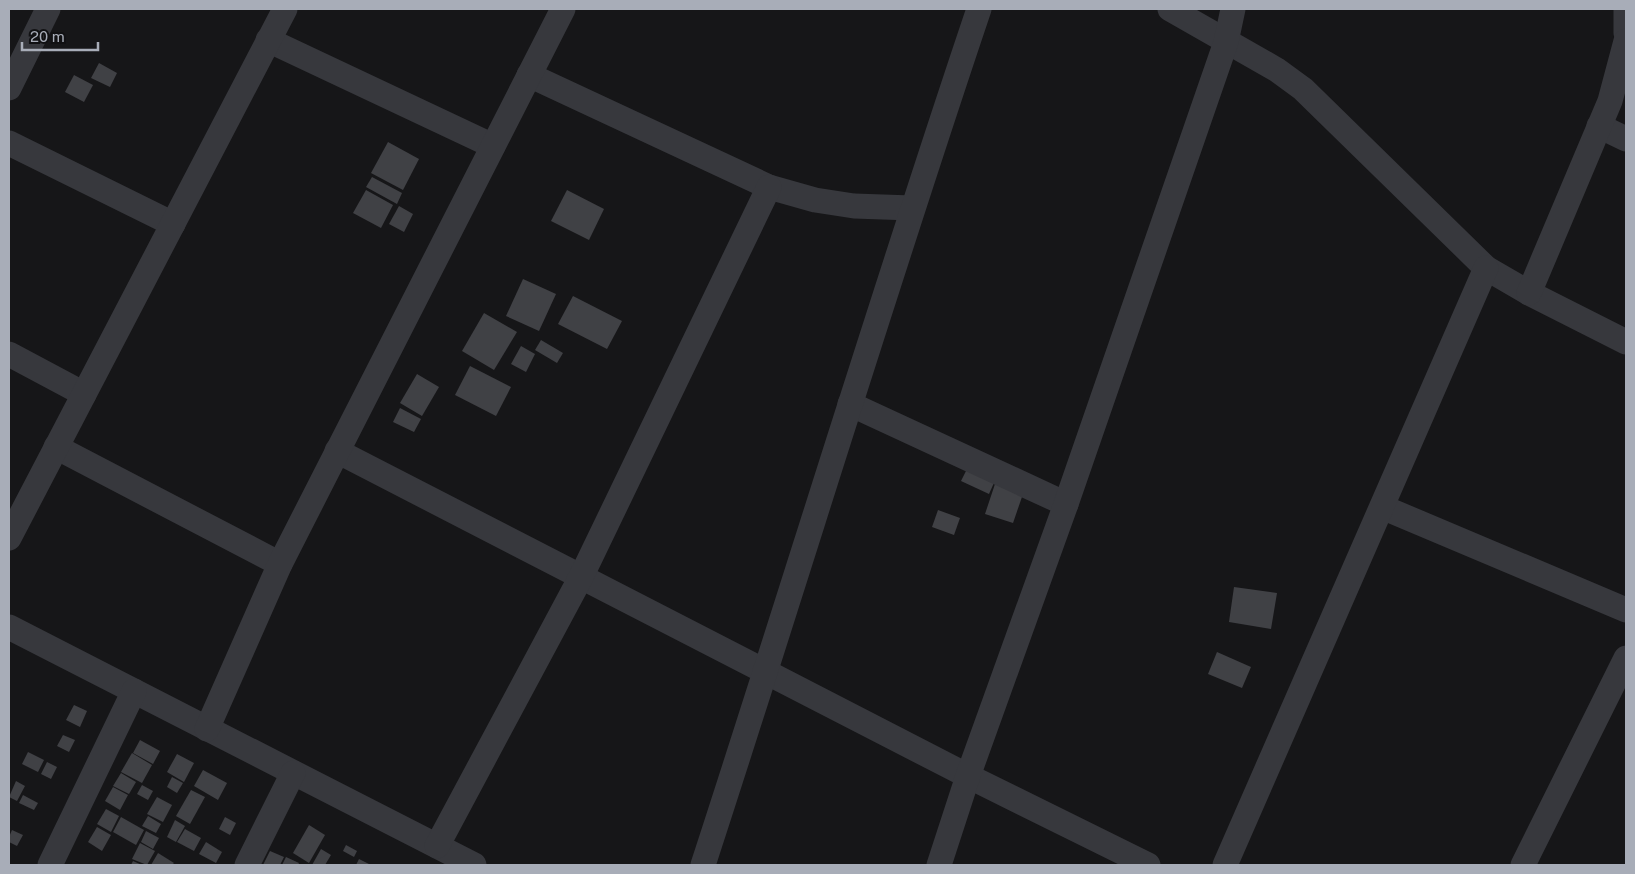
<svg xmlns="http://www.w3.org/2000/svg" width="1635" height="874" font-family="'Public Sans',sans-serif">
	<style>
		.building { fill: #404145 }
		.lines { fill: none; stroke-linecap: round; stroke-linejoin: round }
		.minor { stroke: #37383d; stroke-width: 25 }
	</style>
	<rect width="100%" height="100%" fill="#161618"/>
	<g class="building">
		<polygon points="99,63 117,73 110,87 91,78"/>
		<polygon points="74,75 93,85 84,102 65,92"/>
		<polygon points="388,142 419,159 403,190 371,173"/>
		<polygon points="372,177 402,193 397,204 366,187"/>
		<polygon points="366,190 393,205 381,228 353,213"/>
		<polygon points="567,190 604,209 589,240 551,221"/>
		<polygon points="399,206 413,214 404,232 389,224"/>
		<polygon points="523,279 556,294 539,331 506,316"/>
		<polygon points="573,296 622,321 607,349 558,324"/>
		<polygon points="484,313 517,332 494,370 462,351"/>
		<polygon points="541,340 563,353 557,363 535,350"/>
		<polygon points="521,346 535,354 526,372 511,364"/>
		<polygon points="470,366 511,387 496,416 455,395"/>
		<polygon points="417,374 439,387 422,416 400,403"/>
		<polygon points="400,408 421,419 414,432 393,422"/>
		<polygon points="970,463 997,476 989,494 961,481"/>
		<polygon points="996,481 1024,491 1013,523 985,514"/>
		<polygon points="938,510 960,518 954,535 932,527"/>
		<polygon points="1234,587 1277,593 1271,629 1229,622"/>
		<polygon points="1217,652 1251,667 1242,688 1208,674"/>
		<polygon points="74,705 87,711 80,727 66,720"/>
		<polygon points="63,735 75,740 69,752 57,746"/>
		<polygon points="140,740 160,751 153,764 133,753"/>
		<polygon points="28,752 44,760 38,772 22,764"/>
		<polygon points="132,753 152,765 142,783 121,772"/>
		<polygon points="177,754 194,763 184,782 167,772"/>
		<polygon points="47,762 57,767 51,779 41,774"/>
		<polygon points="203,770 227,783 218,800 194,786"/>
		<polygon points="121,773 136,782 129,794 113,786"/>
		<polygon points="172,777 183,783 177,793 167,787"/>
		<polygon points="16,781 25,786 17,801 9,797"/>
		<polygon points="142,785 153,791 148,800 137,794"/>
		<polygon points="113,787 128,795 120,810 105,801"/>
		<polygon points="191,790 205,797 190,824 176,816"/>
		<polygon points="23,795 38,803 34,810 19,803"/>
		<polygon points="157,797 172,805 163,822 147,814"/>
		<polygon points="106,809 119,816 111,832 97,824"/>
		<polygon points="148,816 161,824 156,833 142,826"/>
		<polygon points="121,817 144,830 136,845 113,832"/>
		<polygon points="225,817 236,823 230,835 219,829"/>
		<polygon points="175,820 185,826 176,842 167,837"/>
		<polygon points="309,825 325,835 309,863 293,853"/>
		<polygon points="97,827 111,835 102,851 88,842"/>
		<polygon points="185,829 201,838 194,851 177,842"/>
		<polygon points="12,830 23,835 17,846 9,842 9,837"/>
		<polygon points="146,831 159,838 153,849 141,842"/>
		<polygon points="206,842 222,852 216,863 199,854"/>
		<polygon points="140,843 155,851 147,865 132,859"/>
		<polygon points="346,845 357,851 354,857 343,851"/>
		<polygon points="321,849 331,855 325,865 312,865"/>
		<polygon points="270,851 284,857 280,865 263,865"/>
		<polygon points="158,853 174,863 172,865 151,865"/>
		<polygon points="286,857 299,863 298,865 282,865"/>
		<polygon points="359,859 371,865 356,865"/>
		<polygon points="133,861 142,865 131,865"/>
	</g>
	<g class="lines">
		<g class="minor">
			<polyline points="1170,9 1277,70 1303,89 1486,268 1529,293 1626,342"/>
			<polyline points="1626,9 1626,33"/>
			<polyline points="268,40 493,146"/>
			<polyline points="529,75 769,187 815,200 854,206 912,208"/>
			<polyline points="9,88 48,9"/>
			<polyline points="1599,126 1626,139"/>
			<polyline points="9,143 173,224"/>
			<polyline points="1529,293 1610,101 1626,41"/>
			<polyline points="9,354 84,394"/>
			<polyline points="850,404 1066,504"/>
			<polyline points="56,447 280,564"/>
			<polyline points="337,451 968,776 1148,865"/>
			<polyline points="1382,507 1626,610"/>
			<polyline points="9,538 285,9"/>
			<polyline points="9,627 474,865"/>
			<polyline points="207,729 280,564 563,9"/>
			<polyline points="437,846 581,577 769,187"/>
			<polyline points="50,865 134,691"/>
			<polyline points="247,865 293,773"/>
			<path d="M 703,865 C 796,580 883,293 979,9"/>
			<polyline points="939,865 968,776 1066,504 1226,42 1233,9"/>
			<polyline points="1225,865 1486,268"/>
			<polyline points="1523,865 1626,658"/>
		</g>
	</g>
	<rect width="1635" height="874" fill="none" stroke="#a8adb8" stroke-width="20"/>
	<path d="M22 42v8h76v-8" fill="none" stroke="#a8adb8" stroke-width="2.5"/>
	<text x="30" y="42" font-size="15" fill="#a8adb8" stroke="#111113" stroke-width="4" paint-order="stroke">20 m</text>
</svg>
